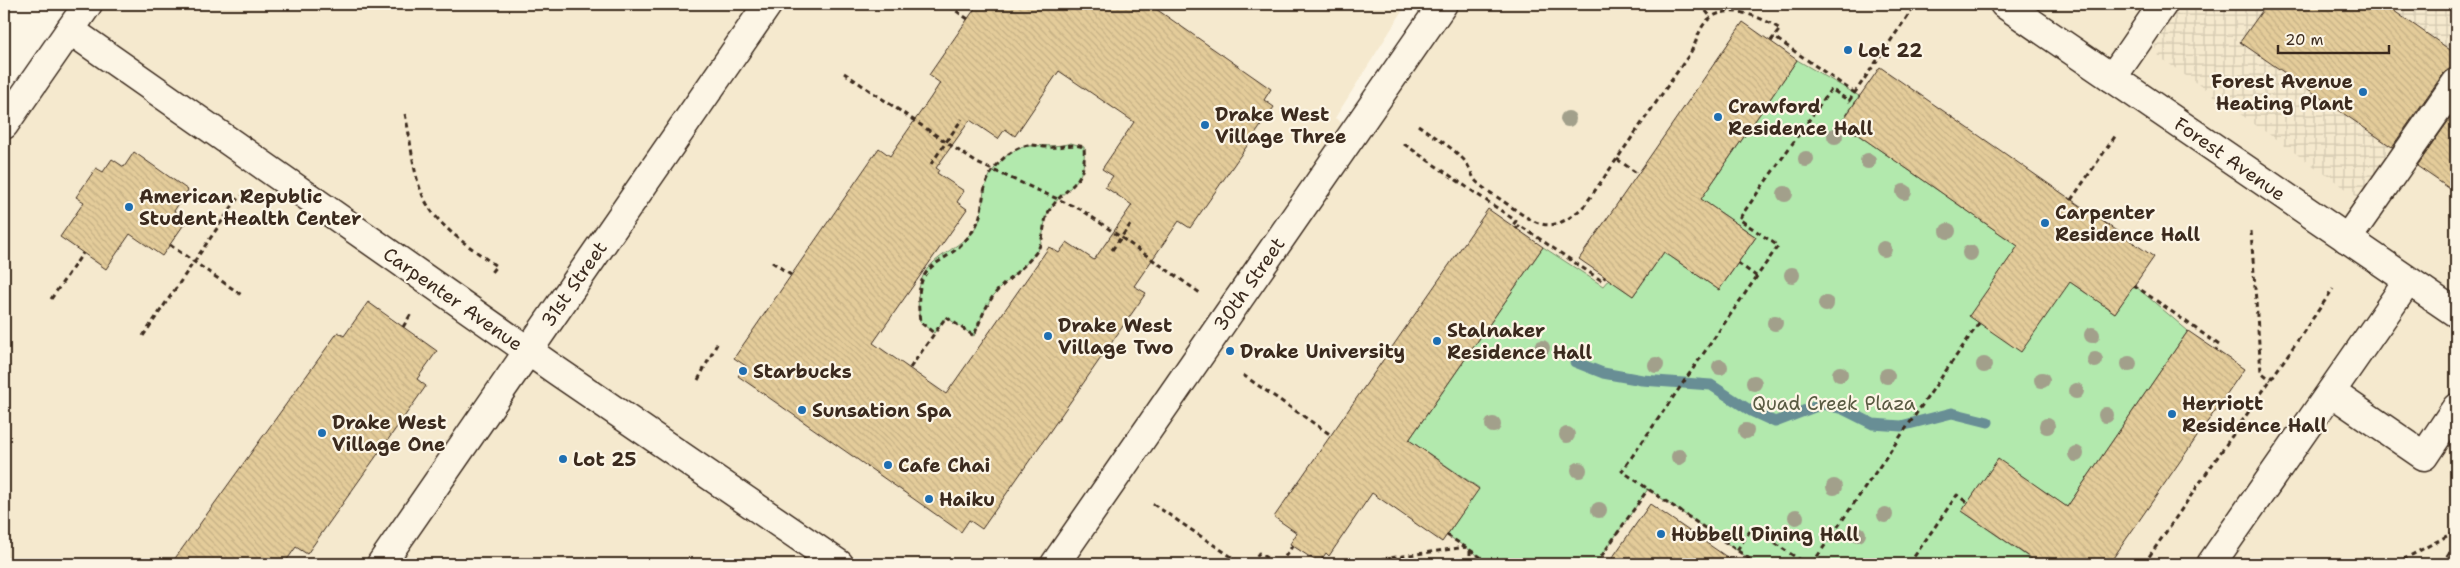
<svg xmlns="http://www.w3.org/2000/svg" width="2460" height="568" font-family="'Shantell Sans',sans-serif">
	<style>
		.built { fill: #f5e9ce }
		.industrial { fill: url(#industrial-grid) }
		.park { fill: #b2e9ad; stroke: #768a66 }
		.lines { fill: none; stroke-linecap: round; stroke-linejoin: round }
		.stream { stroke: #678e95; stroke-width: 11 }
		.building { fill: url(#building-back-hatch); stroke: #3b2a1e; fill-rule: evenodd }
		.minor-casing { stroke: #3b2a1e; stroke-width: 31 }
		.major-casing { stroke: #3b2a1e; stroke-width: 31 }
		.path { stroke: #3b2a1e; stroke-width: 3; stroke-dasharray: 5 4; stroke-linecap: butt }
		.minor { stroke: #fcf5e5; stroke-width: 28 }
		.major { stroke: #fcf5e5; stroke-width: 28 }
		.path-bridge { stroke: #3b2a1e; stroke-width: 3; stroke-dasharray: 5 4; stroke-linecap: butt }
		.tree { fill: #a2a08b }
		.poi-dot { fill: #1f6fb2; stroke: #fcf5e5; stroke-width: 2 }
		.labels { text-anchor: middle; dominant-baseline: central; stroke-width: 4.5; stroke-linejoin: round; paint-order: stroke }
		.poi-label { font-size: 19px; font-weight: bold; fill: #3b2a1e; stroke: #fcf5e5; text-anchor: start }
		.street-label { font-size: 19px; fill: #3b2a1e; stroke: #fcf5e5 }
		.park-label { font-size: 19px; fill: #595a42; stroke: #fcf5e5 }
	</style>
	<defs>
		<pattern id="industrial-grid" width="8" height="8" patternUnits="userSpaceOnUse" patternTransform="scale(1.25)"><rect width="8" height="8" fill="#f5e9ce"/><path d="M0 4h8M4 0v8" fill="none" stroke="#d3c8b0"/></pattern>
		<pattern id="building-back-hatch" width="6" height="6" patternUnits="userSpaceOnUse" patternTransform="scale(1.25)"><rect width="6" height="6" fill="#e4cc9a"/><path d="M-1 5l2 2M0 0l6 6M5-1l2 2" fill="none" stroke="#c4af84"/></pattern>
	</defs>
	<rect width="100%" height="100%" fill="#fcf5e5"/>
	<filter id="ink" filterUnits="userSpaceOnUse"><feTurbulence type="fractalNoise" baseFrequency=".02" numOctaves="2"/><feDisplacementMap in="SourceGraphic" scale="10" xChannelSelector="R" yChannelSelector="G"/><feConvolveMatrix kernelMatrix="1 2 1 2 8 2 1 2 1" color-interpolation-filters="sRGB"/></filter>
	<g filter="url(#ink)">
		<polygon class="built" points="88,4 1407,4 1335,118 1362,137 1452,4 2456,4 2456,564 4,564 4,125"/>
		<polygon class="industrial" points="2180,4 2456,4 2456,63 2359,198 2158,56 2155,47 2157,38"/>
		<g class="park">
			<polygon points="1797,60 1859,96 1841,123 2018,246 1970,316 2070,282 2115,313 2134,285 2188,331 2067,507 1998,460 1962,511 2031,559 2027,564 1757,564 1648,489 1596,564 1491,564 1447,535 1479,488 1409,440 1543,247 1603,286 1609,279 1633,296 1664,252 1719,290 1756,237 1701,199"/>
			<path d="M 1071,143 L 1084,147 C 1087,187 1066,184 1049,211 C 1042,223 1045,239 1037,251 C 1027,265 1014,274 1002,286 C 988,299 981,318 974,336 L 946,317 L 934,333 L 920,322 C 918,306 916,289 924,274 C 933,256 965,246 977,225 C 983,215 982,203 984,191 C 987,176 998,161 1012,152 C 1031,140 1049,150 1071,143 Z"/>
		</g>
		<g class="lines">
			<polyline class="stream" points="1575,362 1603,373 1642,380 1711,385 1751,411 1775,422 1822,404 1843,409 1873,424 1901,426 1952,413 1988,422"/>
		</g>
		<g class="building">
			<path d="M 978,4 L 1149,4 L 1271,89 L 1264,100 L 1274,107 L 1190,228 L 1179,221 L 1134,286 L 1146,293 L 982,529 L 969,520 L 961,532 L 738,376 L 746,366 L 734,358 L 879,148 L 890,156 L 931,97 L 940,83 L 929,75 ZM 1059,71 L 1134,122 L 1102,169 L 1113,176 L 1105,187 L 1132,205 L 1094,260 L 1067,242 L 1059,253 L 1049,247 L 946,394 L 873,343 L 967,209 L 957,202 L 964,191 L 937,173 L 939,170 L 936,168 L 970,120 L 998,139 L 1005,129 L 1015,136 Z"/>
			<polygon points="2267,4 2384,4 2456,54 2456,68 2449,69 2443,74 2392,147 2240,42"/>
			<polygon points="1743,22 1797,60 1701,199 1756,237 1719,290 1664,252 1633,296 1579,259"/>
			<polygon points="1880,67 2154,257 2115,313 2070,282 2021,352 1969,316 2018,246 1841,123"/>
			<polygon points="2456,110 2456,193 2417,166"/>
			<polygon points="134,152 188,190 174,211 187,220 162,256 130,234 106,269 60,237 84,202 76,197 96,168 103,172 112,159 124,167"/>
			<polygon points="1488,209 1543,247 1409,440 1479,489 1442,542 1372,493 1329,556 1326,553 1319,563 1290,544 1297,533 1274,517"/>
			<polygon points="368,302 437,351 417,379 426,386 307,554 296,547 284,564 171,564 338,332 344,336"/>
			<polygon points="2188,331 2244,369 2109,564 2039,564 1962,511 1998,459 2067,507"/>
			<polygon points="1650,504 1737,564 1608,564"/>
		</g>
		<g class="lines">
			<defs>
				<g id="minor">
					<polyline points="70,30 557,371 839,564"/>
					<polyline points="2112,78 2163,4"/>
					<polyline points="4,125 88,4"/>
					<polyline points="2347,239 2456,83"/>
					<polyline points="2331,392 2424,456 2456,408"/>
					<polyline points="381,564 768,4"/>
					<polyline points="2211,564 2408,281"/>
				</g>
				<g id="major">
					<polyline points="2004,4 2456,313"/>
					<polyline points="1055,564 1443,4"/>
				</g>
			</defs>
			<use href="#minor" class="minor-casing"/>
			<use href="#major" class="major-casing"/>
			<g class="path">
				<polyline points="1700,4 1710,16"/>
				<polyline points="949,6 968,19"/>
				<polyline points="844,73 977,163 1082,210 1200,293"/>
				<path d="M 405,114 C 412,143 412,178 427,204 C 442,230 472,248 496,266 L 489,275"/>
				<path d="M 1418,125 C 1433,136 1451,146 1464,160 C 1469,165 1471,174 1475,180 C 1482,188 1494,195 1503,201 C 1537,225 1550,238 1585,205 L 1689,55 C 1695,46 1697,36 1702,27 C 1719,0 1757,14 1780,29 L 1771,41"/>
				<polyline points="1404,144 1516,221 1512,226"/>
				<polyline points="1617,159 1638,174"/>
				<polyline points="931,164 962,119"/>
				<polyline points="2071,200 2116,135"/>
				<polyline points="1516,229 1519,225 1602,281 1605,277"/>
				<polyline points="2251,231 2261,372 2271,380"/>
				<polyline points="170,245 243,296"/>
				<polyline points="1112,250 1130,225"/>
				<polyline points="772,262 791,275"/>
				<polyline points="1738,263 1756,276"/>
				<polyline points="2134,285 2219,345 2216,350"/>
				<polyline points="51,299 83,253"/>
				<polyline points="403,327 411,314"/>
				<polyline points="143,336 240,195"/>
				<path d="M 910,368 L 946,317 L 974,336 C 981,318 988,299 1002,286 C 1014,274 1027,265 1037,251 C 1045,239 1042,223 1049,211 C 1066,184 1087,187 1084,147 C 1067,142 1062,149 1047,147 C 1041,147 1034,144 1028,145 C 1007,149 987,172 984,192 C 981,207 982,219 972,232 C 943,273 912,253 920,322 L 934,333"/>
				<polyline points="1243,375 1331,435"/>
				<polyline points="698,380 718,342"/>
				<polyline points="1153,504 1242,564"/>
				<polyline points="1447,535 1491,564"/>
				<polyline points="1737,550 1752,528 1806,564"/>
				<polyline points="1322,558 1331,564"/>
				<polyline points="1251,564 1259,553 1276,564"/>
				<polyline points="1280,564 1293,545"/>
				<polyline points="1347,564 1466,547"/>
				<polyline points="1470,564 1470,551"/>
				<polyline points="1596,564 1648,489"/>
				<polyline points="1757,564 1622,471 1778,246 1739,219 1831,89 1849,101 1916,4"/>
				<polyline points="1812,564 1979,323"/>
				<polyline points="1909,564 1957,495 1968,503"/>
				<polyline points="2144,564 2333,289"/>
				<polyline points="2395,564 2456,531"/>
				<polyline points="2442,564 2456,542"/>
			</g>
			<use href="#minor" class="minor"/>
			<use href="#major" class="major"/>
			<polyline class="path-bridge" points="1771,41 1774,37 1859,96"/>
		</g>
		<g class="tree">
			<circle cx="1568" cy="119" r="8"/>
			<circle cx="1835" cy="136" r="8"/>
			<circle cx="1806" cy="159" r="8"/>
			<circle cx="1868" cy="161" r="8"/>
			<circle cx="1904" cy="192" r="8"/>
			<circle cx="1785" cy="194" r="8"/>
			<circle cx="1948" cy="231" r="8"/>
			<circle cx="1884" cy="249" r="8"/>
			<circle cx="1970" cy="253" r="8"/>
			<circle cx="1792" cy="275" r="8"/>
			<circle cx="1826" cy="304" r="8"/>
			<circle cx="1775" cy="323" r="8"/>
			<circle cx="2092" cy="335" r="8"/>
			<circle cx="1542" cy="348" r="8"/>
			<circle cx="2095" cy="360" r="8"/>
			<circle cx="2129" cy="364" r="8"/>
			<circle cx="1656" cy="365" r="8"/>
			<circle cx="1984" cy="365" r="8"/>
			<circle cx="1720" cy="367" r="8"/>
			<circle cx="1840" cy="374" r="8"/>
			<circle cx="1887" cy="376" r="8"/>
			<circle cx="2042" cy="380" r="8"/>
			<circle cx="1754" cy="383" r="8"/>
			<circle cx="2076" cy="391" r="8"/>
			<circle cx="2106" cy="415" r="8"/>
			<circle cx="1493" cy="425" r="8"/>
			<circle cx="2047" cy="426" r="8"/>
			<circle cx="1746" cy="431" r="8"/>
			<circle cx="1567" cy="435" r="8"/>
			<circle cx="2076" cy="454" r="8"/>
			<circle cx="1679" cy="457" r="8"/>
			<circle cx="1579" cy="470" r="8"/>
			<circle cx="1834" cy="487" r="8"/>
			<circle cx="1599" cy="510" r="8"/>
			<circle cx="1885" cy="515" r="8"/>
			<circle cx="1796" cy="517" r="8"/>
			<circle cx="1858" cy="534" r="8"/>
		</g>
	</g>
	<g class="poi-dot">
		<circle cx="1848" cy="50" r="5"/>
		<circle cx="2363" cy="92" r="5"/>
		<circle cx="1718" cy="117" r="5"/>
		<circle cx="1205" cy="125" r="5"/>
		<circle cx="129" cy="207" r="5"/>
		<circle cx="2045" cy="223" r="5"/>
		<circle cx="1048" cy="336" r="5"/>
		<circle cx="1437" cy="341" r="5"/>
		<circle cx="1230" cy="351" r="5"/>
		<circle cx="743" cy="371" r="5"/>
		<circle cx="802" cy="410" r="5"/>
		<circle cx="2172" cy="414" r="5"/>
		<circle cx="322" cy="433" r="5"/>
		<circle cx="563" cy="459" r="5"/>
		<circle cx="888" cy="465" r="5"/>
		<circle cx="929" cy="499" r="5"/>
		<circle cx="1661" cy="534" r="5"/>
	</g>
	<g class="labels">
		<g class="poi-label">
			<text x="1858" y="50">Lot 22</text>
			<text x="2353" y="81" text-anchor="end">Forest Avenue<tspan x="2353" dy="22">Heating Plant</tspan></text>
			<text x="1728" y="106">Crawford<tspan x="1728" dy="22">Residence Hall</tspan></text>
			<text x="1215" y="114">Drake West<tspan x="1215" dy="22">Village Three</tspan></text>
			<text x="139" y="196">American Republic<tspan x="139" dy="22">Student Health Center</tspan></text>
			<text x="2055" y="212">Carpenter<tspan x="2055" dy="22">Residence Hall</tspan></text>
			<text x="1058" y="325">Drake West<tspan x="1058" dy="22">Village Two</tspan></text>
			<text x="1447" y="330">Stalnaker<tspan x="1447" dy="22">Residence Hall</tspan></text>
			<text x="1240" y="351">Drake University</text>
			<text x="753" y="371">Starbucks</text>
			<text x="2182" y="403">Herriott<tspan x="2182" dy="22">Residence Hall</tspan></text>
			<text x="812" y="410">Sunsation Spa</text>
			<text x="332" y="422">Drake West<tspan x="332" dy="22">Village One</tspan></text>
			<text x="573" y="459">Lot 25</text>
			<text x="898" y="465">Cafe Chai</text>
			<text x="939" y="499">Haiku</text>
			<text x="1671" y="534">Hubbell Dining Hall</text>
		</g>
		<g class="street-label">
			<text transform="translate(2230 159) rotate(35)">Forest Avenue</text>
			<text transform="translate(574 284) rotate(-55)">31st Street</text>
			<text transform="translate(1249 284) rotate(-55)">30th Street</text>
			<text transform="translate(453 299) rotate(35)">Carpenter Avenue</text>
		</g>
		<g class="park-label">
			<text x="1834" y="403">Quad Creek Plaza</text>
		</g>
	</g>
	<rect width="2460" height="568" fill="none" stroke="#fcf5e5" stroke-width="20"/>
	<rect x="10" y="10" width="2440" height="548" fill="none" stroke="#3b2a1e" stroke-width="2" filter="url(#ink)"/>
	<path d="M2278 45v8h111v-8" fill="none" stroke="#3b2a1e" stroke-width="2.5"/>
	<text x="2285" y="45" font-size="15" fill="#3b2a1e" stroke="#fcf5e5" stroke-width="4" paint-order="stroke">20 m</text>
</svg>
